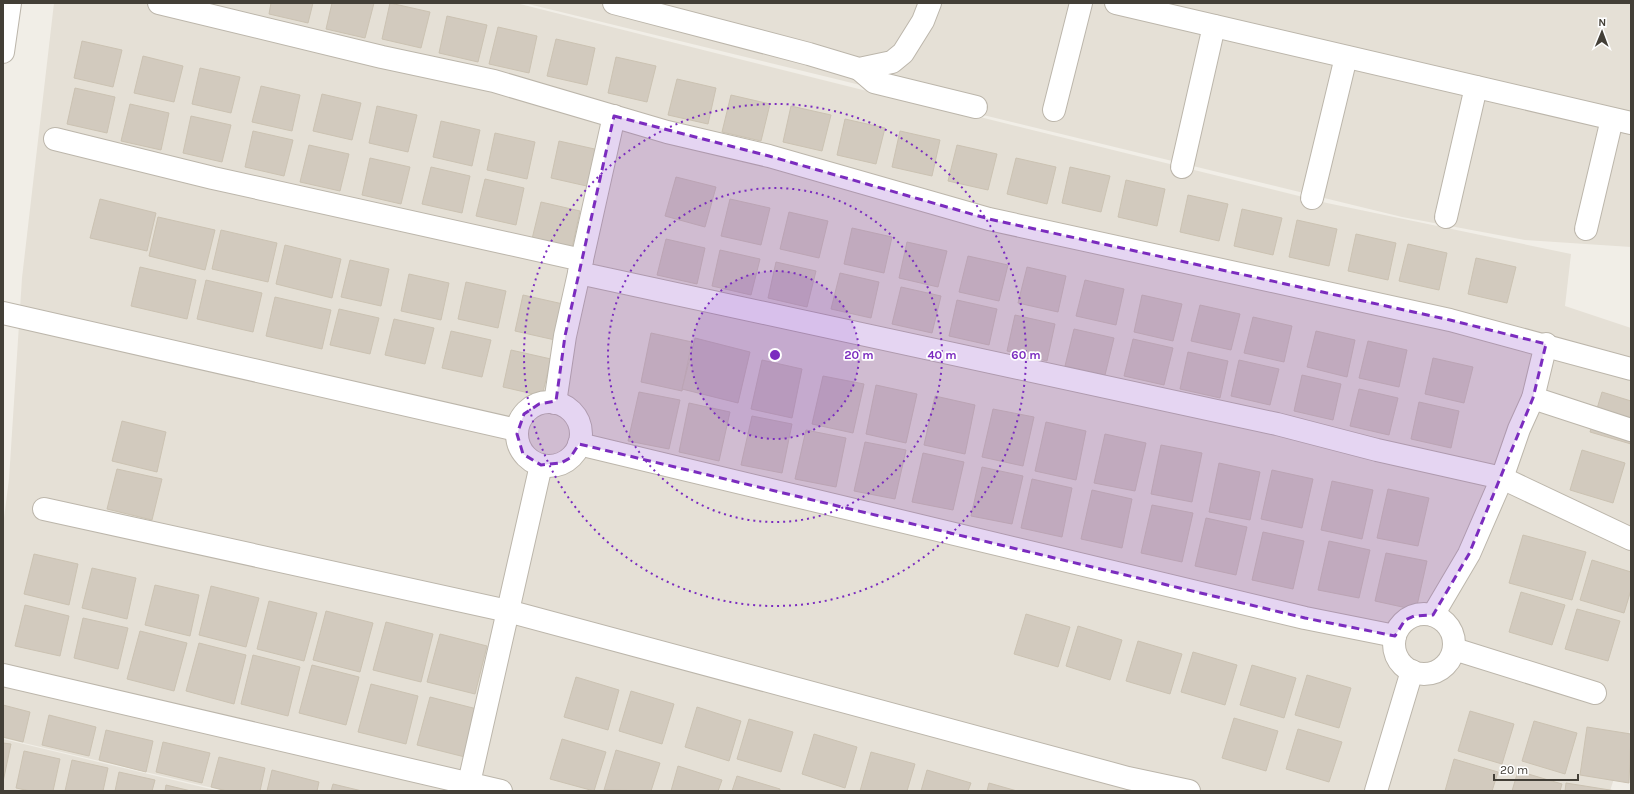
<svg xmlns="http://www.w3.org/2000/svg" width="1634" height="794" font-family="Karla,sans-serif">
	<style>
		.residential { fill: #e5e0d6 }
		.building { fill: #d2cabe; stroke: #cbc2b2 }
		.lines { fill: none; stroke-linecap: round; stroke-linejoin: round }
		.street-casing { stroke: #bcb6ab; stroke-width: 24 }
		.street { stroke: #fff; stroke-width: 22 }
		.marked { fill: #7b2cbf; fill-opacity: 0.2; stroke: #7b2cbf; stroke-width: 3; stroke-dasharray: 8 5; stroke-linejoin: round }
		.ring { fill: none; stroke: #7b2cbf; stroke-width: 2; stroke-dasharray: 2 4 }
		.centre { fill: #7b2cbf; stroke: #fff; stroke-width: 2 }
		.ring-label { font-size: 12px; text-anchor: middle; font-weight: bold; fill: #7b2cbf; stroke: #fff; stroke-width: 3.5; stroke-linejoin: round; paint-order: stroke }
	</style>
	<rect width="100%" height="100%" fill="#f1eee7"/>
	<g class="residential">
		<polygon points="54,3 516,3 863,90 976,116 1327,203 1571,254 1565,306 1631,328 1631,726 1610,791 225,791 3,738 3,526 9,479 22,278"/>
		<polygon points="524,3 1631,3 1631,247 1525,240 1402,217"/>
		<polygon points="3,739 219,791 3,791"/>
	</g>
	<g class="building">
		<polygon points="271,3 313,3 308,23 269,14"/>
		<polygon points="332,3 374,3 365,38 326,29"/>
		<polygon points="390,3 430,12 421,48 382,39"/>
		<polygon points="447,16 487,25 478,62 439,53"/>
		<polygon points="498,27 537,36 529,73 489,64"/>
		<polygon points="556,39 595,48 587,85 547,76"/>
		<polygon points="82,41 122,50 113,87 74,78"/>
		<polygon points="143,56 183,66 174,102 134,93"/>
		<polygon points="616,57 656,66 647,102 608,93"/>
		<polygon points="200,68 240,77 231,113 192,104"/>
		<polygon points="677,79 716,88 708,124 668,115"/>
		<polygon points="261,86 300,95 292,131 252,122"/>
		<polygon points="75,88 115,97 107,133 67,124"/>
		<polygon points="322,94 361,103 352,140 313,131"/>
		<polygon points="731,95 770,104 761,141 722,132"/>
		<polygon points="130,104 169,113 161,150 121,141"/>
		<polygon points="377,106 417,115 408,152 369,143"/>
		<polygon points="791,106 831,115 822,151 783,142"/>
		<polygon points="191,116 231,125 222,162 183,153"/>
		<polygon points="845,119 885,128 876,164 837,155"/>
		<polygon points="441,121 480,130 472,166 433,157"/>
		<polygon points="253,131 293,140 284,176 245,167"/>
		<polygon points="900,131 940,140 932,176 892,167"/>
		<polygon points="495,133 535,142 527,179 487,170"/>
		<polygon points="559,141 599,150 591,187 551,178"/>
		<polygon points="309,145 349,154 340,191 300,182"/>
		<polygon points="957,145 997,154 988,190 948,181"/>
		<polygon points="370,158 410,167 401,204 362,195"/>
		<polygon points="1016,158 1056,167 1047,204 1007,194"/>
		<polygon points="431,167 470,176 462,213 422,204"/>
		<polygon points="1070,167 1110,176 1101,212 1062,203"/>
		<polygon points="676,177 716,187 705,227 665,216"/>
		<polygon points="485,179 524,188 516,225 476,216"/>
		<polygon points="1126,180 1165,189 1157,226 1118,217"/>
		<polygon points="1188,195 1228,204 1219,241 1180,232"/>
		<polygon points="100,199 156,213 147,251 90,238"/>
		<polygon points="730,199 770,208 761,245 721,236"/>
		<polygon points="541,202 580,211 572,248 532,239"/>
		<polygon points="1242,209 1282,218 1273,255 1234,246"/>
		<polygon points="789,212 828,221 819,258 780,249"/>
		<polygon points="158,217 215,230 205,270 149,256"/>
		<polygon points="1297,220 1337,229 1329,266 1289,257"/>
		<polygon points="852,228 892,237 884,273 844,264"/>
		<polygon points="221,230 277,243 268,282 212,269"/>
		<polygon points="1356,234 1396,243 1388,280 1348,271"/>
		<polygon points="666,239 705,248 697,284 657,275"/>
		<polygon points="907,242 947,251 938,287 899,278"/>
		<polygon points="1408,244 1447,253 1439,290 1399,281"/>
		<polygon points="285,245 341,259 332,298 276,284"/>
		<polygon points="720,250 760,259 751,295 712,286"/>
		<polygon points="968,256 1008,265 999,301 959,292"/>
		<polygon points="1476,258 1516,267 1507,303 1468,294"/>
		<polygon points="350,260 389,269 381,306 341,297"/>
		<polygon points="776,262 816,271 807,307 768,298"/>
		<polygon points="140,267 196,280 187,319 131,306"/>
		<polygon points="1027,267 1066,276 1058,312 1018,303"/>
		<polygon points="840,273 879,282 871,318 831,309"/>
		<polygon points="409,274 449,283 441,320 401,311"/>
		<polygon points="206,280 262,293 253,332 197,319"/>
		<polygon points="1085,280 1124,289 1116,325 1076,316"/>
		<polygon points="466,282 506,291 498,328 458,319"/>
		<polygon points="901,287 941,296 932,333 892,324"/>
		<polygon points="523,295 563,304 555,340 515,331"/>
		<polygon points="1142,295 1182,304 1173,341 1134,332"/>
		<polygon points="275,297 331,310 322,349 266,336"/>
		<polygon points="957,300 997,309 989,345 949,336"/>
		<polygon points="1200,305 1240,314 1231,350 1191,341"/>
		<polygon points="339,309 379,318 370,354 330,345"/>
		<polygon points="1015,315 1055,324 1047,361 1007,351"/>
		<polygon points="1253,317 1292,326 1284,362 1244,353"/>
		<polygon points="394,319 434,328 425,364 385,355"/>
		<polygon points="1074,329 1114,338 1105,375 1065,366"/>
		<polygon points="451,331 491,340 482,377 442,368"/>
		<polygon points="1316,331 1355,340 1347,377 1307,367"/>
		<polygon points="651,333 692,342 682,391 641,382"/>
		<polygon points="695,338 750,352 738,403 682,389"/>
		<polygon points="1133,339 1173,348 1164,385 1124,376"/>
		<polygon points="1368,341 1407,350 1399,387 1359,378"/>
		<polygon points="511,350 551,359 542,396 503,387"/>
		<polygon points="1188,352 1228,361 1220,398 1180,389"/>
		<polygon points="1433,358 1473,367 1464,403 1425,394"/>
		<polygon points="762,360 802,369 792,418 751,409"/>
		<polygon points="1239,360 1279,369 1270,405 1231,396"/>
		<polygon points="1302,375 1341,384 1333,420 1294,411"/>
		<polygon points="823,376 864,384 853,433 812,424"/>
		<polygon points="876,385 917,394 906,443 866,434"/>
		<polygon points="1359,389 1398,398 1389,435 1350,426"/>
		<polygon points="639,392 680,400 669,449 628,441"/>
		<polygon points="1602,392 1631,401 1631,444 1590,432"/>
		<polygon points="935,396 975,405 965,454 924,445"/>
		<polygon points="1419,402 1459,411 1451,448 1411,439"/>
		<polygon points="689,403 730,412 719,461 679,452"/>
		<polygon points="993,409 1034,417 1023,466 982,457"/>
		<polygon points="752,416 792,424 782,473 741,465"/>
		<polygon points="122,421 166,432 157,472 112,461"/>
		<polygon points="1046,422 1086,431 1076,480 1035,471"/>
		<polygon points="806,430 846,438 836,487 795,479"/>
		<polygon points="1105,434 1146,443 1135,491 1094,483"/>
		<polygon points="865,442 906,450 895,499 854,491"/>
		<polygon points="1161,445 1202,453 1192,502 1151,494"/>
		<polygon points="1582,450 1625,463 1613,503 1570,490"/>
		<polygon points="923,453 964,462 953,510 912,502"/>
		<polygon points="1219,463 1260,472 1250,520 1209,512"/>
		<polygon points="982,467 1023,476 1012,524 971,516"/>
		<polygon points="117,469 162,479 152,520 107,509"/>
		<polygon points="1272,470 1313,479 1302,528 1261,519"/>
		<polygon points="1032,479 1072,488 1062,537 1021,528"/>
		<polygon points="1332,481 1373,490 1362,539 1321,530"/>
		<polygon points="1388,489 1429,498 1418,546 1377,538"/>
		<polygon points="1092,490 1132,499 1122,548 1081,539"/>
		<polygon points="1152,505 1193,513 1182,562 1141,553"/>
		<polygon points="1206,518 1247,527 1236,575 1195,566"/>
		<polygon points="1263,532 1304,541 1293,589 1252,580"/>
		<polygon points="1523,535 1586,552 1572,600 1509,583"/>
		<polygon points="1329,541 1370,550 1359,598 1318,590"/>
		<polygon points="1386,553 1427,561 1416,610 1375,601"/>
		<polygon points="34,554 78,564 69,605 24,594"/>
		<polygon points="1592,560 1631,572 1631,590 1624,613 1580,600"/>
		<polygon points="92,568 136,578 127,619 82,608"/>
		<polygon points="155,585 199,595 190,636 145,625"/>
		<polygon points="211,586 259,598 246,647 199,635"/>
		<polygon points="1521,592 1565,605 1552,645 1509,632"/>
		<polygon points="269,601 317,613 304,661 257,649"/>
		<polygon points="25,605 69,616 60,656 15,646"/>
		<polygon points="1577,609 1620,621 1608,661 1565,649"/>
		<polygon points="326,611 373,623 360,672 313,660"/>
		<polygon points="1026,614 1070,627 1058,667 1014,654"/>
		<polygon points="83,618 128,628 118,669 74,658"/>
		<polygon points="386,622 433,634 421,682 373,670"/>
		<polygon points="1078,626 1122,640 1110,680 1066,666"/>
		<polygon points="140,631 187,643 174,691 127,679"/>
		<polygon points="440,634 487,646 475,694 427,682"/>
		<polygon points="1138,641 1182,654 1170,694 1126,681"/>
		<polygon points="199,643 246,655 234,704 186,691"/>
		<polygon points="1193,652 1237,665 1225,705 1181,692"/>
		<polygon points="253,655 300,667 288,716 241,704"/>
		<polygon points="312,665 359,677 346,725 299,713"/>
		<polygon points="1252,665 1296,678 1284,718 1240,705"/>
		<polygon points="1307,675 1351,688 1339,728 1295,715"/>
		<polygon points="576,677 619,690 608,730 564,717"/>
		<polygon points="371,684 418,696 406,744 358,732"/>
		<polygon points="631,691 674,704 662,744 619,731"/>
		<polygon points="430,697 477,709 465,757 417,745"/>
		<polygon points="3,705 30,712 23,742 3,737"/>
		<polygon points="697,707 741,721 729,761 685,747"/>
		<polygon points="1470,711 1514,724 1502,764 1458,751"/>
		<polygon points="49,715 96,727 89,756 42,745"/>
		<polygon points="1234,718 1278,731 1266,771 1222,758"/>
		<polygon points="749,719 793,732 781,772 737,759"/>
		<polygon points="1534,721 1577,733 1565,774 1522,761"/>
		<polygon points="1587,727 1631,734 1629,783 1580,775"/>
		<polygon points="1298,729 1342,742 1329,782 1286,769"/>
		<polygon points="106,730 153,741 146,772 99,760"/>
		<polygon points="814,734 857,747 845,788 802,774"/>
		<polygon points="562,739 606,752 594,791 550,779"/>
		<polygon points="163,742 210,753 202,783 156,772"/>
		<polygon points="3,743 11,744 3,782"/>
		<polygon points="616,750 660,763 651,791 604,790"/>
		<polygon points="24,751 60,759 53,791 30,791 16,788"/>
		<polygon points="871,752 915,764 907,791 860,791"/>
		<polygon points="219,757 265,768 260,791 227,791 211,787"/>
		<polygon points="1454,759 1498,772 1492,791 1445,791"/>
		<polygon points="72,760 108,768 103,791 65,791"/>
		<polygon points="678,766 722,780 718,791 671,791"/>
		<polygon points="272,770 319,782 317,791 267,791"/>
		<polygon points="927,770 971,783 968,791 921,791"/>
		<polygon points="1518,771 1562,784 1560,791 1512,791"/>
		<polygon points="119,772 155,780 152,791 115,791"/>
		<polygon points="737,776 780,789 780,791 732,791"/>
		<polygon points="989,783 1017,791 987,791"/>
		<polygon points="1566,783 1616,791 1565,791"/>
		<polygon points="333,784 362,791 331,791"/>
		<polygon points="166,785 191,791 165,791"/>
	</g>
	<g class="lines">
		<defs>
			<g id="street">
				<polyline points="159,3 382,57 494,81 667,132 769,156 989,219 1450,320 1631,369"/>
				<polyline points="614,3 809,54 859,69 892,62 903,53 923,21 930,3"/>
				<polyline points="1116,3 1631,123"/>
				<polyline points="3,52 10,3"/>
				<polyline points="859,69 874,82 976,107"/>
				<polyline points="1054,110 1081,3"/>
				<polyline points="55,139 213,178 582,260"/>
				<polyline points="1182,167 1214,26"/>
				<polyline points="1312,198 1346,57"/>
				<polyline points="1446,217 1476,87"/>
				<polyline points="1586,229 1612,119"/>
				<polyline points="579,273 1277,424 1377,450 1502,478 1631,539"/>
				<polyline points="3,313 517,430"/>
				<polyline points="1533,398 1631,430"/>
				<circle cx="549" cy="434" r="32"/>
				<polyline points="555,403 565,336 614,116"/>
				<polyline points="579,444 1305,618 1395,636"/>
				<polyline points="44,509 508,611 1128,778 1189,791"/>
				<circle cx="1424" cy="644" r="30"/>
				<polyline points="1433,615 1469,554 1502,478 1519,429 1533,398 1546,344"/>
				<polyline points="1454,649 1595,693"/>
				<polyline points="3,675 501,791"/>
				<polyline points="469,783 541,465"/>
				<polyline points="1376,791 1412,671"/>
			</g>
		</defs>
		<use href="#street" class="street-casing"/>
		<use href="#street" class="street"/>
	</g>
	<path class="marked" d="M 614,116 L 769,156 L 989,219 L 1450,320 L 1546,344 L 1533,398 L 1469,554 L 1433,615 L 1414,616 L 1405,620 L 1395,636 L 1305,618 L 579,444 L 570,458 L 561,463 L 541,465 L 523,454 L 517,434 L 524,414 L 539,404 L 556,401 L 565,336 Z"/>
	<circle cx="775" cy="355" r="84" fill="#7b2cbf" fill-opacity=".12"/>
	<g class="ring">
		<circle cx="775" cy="355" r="84"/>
		<circle cx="775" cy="355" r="167"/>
		<circle cx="775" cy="355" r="251"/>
	</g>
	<circle cx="775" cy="355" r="6" class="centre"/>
	<g class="ring-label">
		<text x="859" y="359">20 m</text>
		<text x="942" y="359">40 m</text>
		<text x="1026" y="359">60 m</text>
	</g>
	<rect width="1634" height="794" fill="none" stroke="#433f37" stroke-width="8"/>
	<g transform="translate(1602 32) rotate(1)" stroke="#ffffff" stroke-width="3" paint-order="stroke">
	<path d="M0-3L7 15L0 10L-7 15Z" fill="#433f37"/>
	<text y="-6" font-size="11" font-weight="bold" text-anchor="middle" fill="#433f37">N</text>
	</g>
	<path d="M1494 774v6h84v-6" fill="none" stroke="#433f37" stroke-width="2"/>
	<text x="1500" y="774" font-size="12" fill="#433f37" stroke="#ffffff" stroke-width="3" paint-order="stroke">20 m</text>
</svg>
